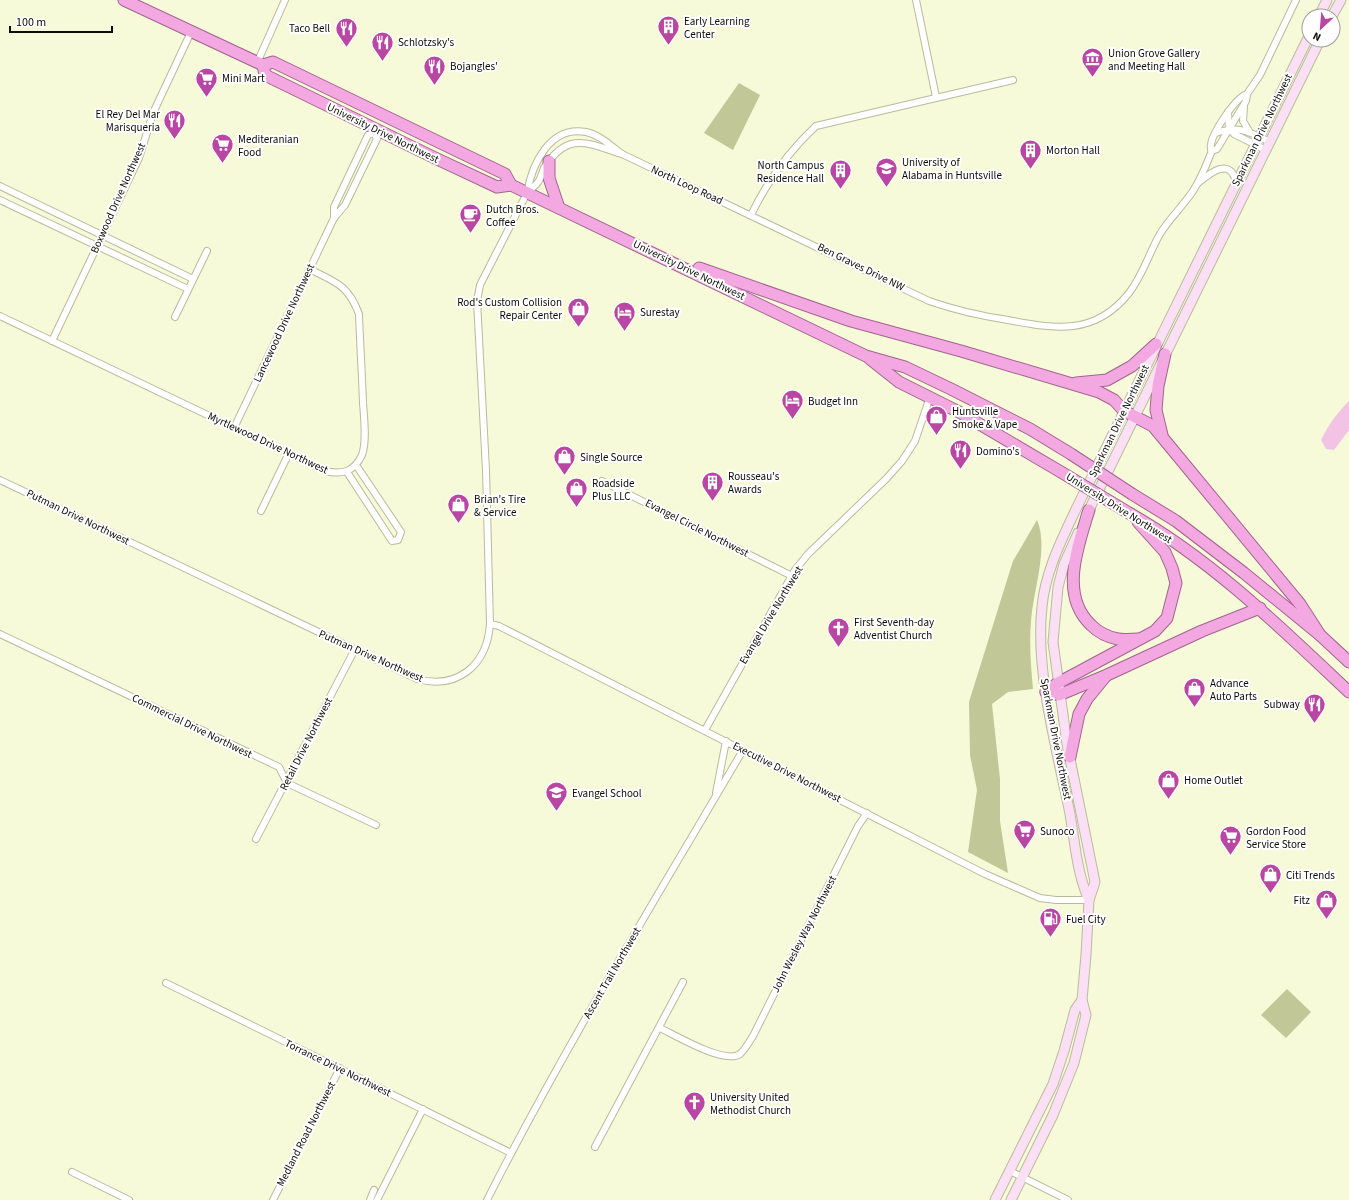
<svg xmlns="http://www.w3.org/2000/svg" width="1349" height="1200" font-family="'Source Sans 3',sans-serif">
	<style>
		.green { fill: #c2c797 }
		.water { fill: #f3c3e6 }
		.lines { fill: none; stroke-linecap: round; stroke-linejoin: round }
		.minor-casing { stroke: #b8bc9c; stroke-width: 8 }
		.secondary-casing { stroke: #b8bc9c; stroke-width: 11 }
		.trunk-casing { stroke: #a1648f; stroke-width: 13 }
		.minor { stroke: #fff; stroke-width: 6 }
		.secondary { stroke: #fbdff4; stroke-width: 9 }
		.trunk { stroke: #f4a8e2; stroke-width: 11 }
		.trunk-bridge-casing { stroke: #a1648f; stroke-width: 13; stroke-linecap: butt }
		.trunk-bridge { stroke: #f4a8e2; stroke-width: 11 }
		.labels { text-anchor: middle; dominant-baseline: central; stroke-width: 4; stroke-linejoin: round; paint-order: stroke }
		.poi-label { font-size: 11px; fill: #0c0d04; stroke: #fff; text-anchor: start }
		.street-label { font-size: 11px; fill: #0c0d04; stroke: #fff }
	</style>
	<rect width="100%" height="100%" fill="#f6fad8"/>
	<g class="green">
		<polygon points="739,83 760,95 733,150 704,133"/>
		<path d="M 1037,520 C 1049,548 1033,591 1031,621 C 1029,644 1031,667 1033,689 L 1008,692 L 992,704 L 1000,779 L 1000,821 L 1008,873 L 968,852 L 977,790 L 970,755 L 969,702 L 1013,561 Z"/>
		<polygon points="1287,989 1311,1012 1286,1038 1261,1015"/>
	</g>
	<path class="water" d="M 1349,401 L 1349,430 L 1334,450 L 1326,449 L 1321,440 C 1329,424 1337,413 1349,401 Z"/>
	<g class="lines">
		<defs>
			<g id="minor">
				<polyline points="916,0 936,97"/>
				<polyline points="257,63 285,0"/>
				<polyline points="1244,107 1243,121 1249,131"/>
				<polyline points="1228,112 1229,129 1234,134 1266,150"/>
				<path d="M 1216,133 C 1240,125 1249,132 1270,142"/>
				<polyline points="1212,151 1217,149 1246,101 1247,94 1260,75 1296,0"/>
				<path d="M 1198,183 C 1210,173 1231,156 1236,183"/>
				<polyline points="0,186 193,279"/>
				<path d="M 527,193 C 530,190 535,186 538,182 C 541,178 542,173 544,168 C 568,131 587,143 622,154 L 929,301 C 955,310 981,316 1008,320 C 1055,329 1095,336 1129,293 C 1143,275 1149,253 1160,234 C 1169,219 1183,206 1193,191 C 1200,180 1206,166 1211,153 C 1212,150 1210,148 1211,144 C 1213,132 1235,98 1247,94"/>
				<polyline points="0,200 188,289"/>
				<path d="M 751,215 C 767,182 789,151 816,126 L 1013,80"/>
				<polyline points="334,218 334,207 368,135 374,133 376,131"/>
				<path d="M 0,316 L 325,471 C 342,475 354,472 362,455 C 367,442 364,417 363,403 C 362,373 360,344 359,314 C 348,285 336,282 309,269"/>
				<polyline points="175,317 207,251"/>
				<polyline points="52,341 139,158 153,113 191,32"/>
				<polyline points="924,418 933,411 950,409"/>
				<polyline points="234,428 334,218 345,205 377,139 374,133"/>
				<polyline points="347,472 392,541 398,540 401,532 356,465"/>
				<path d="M 0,480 L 417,679 C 458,690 487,665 490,624 L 486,470 L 477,301 L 480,285 L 527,193 C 532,164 550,125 586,132 C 600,135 611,146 622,154"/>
				<polyline points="602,481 792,576"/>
				<polyline points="261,511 289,453"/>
				<polyline points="490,624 499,626 985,874 1040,898 1056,900 1089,900"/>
				<polyline points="0,634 279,767 287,783 376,825"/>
				<polyline points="705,730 795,570 808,554 886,479 902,461 915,441 930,397"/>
				<polyline points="716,793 726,741"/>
				<polyline points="256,839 355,649"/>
				<polyline points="166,983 511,1153"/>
				<path d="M 660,1028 C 675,1035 725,1065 740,1054 C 745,1050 749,1042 753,1036 L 858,826 L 867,813"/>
				<polyline points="595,1147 683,982"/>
				<polyline points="1010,1171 1068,1200"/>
				<polyline points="72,1172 129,1200"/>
				<polyline points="273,1200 340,1068"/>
				<polyline points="370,1200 374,1190"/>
				<polyline points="377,1200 423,1109"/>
				<path d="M 487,1200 C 565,1046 656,899 743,750"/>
			</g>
			<g id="secondary">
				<polyline points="1319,16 1327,0"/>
				<polyline points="1332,16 1341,0"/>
				<polyline points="1086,516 1320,40"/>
				<path d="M 1089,900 C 1076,872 1075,839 1069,809 C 1056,747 1035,669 1042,607 C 1045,572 1062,539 1077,507 L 1309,36"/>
				<polyline points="995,1200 1053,1084 1064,1051 1075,1010 1082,1000"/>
				<polyline points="1011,1200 1053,1115 1074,1063 1086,1015 1082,1000 1086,955 1089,900 1095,882 1067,744 1053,642 1058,587 1064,564 1078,533"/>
			</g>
			<g id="trunk">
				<polyline points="124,0 263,65 273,62 505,174 511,185"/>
				<polyline points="263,65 265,75 435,158 497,187 511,185 866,356 905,367 951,389 1030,429 1071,454"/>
				<polyline points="549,161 549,178 559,208"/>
				<polyline points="699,268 851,321 961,351 1099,392 1114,400 1124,411 1153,426 1300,604 1320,635"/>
				<polyline points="870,359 899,382 959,412 1061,472"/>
				<polyline points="1076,383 1107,380 1132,366 1156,344"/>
				<polyline points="1162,435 1156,410 1158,386 1165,354"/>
				<polyline points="1132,494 1176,521 1244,573 1320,635 1349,662"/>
				<path d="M 1089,510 C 1078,546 1059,595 1091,625 C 1099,633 1107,637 1118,639 C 1124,640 1132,639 1139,639"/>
				<path d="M 1129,513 C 1212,560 1280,627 1349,692"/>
				<polyline points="1046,692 1058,683 1155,631 1167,618 1176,583 1172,568 1165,552 1138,522"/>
				<polyline points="1046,692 1059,695 1107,675 1202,631 1260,608"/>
				<polyline points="1070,757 1079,714 1087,699 1105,677"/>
			</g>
		</defs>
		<use href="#minor" class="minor-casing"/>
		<use href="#secondary" class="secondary-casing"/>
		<use href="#trunk" class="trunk-casing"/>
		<use href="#minor" class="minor"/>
		<use href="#secondary" class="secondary"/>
		<use href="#trunk" class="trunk"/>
		<defs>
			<g id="trunk-bridge">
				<polyline points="1071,454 1132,494"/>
				<polyline points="1061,472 1129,513"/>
			</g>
		</defs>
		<use href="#trunk-bridge" class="trunk-bridge-casing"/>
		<use href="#trunk-bridge" class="trunk-bridge"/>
	</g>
	<defs>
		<symbol id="building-pin" viewBox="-11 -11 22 30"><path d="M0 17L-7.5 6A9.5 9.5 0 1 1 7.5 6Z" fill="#b846a2" stroke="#fff"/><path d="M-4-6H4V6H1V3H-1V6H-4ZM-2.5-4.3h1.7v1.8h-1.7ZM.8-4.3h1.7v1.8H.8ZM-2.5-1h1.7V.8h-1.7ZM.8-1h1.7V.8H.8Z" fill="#fff"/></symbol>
		<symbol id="restaurant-pin" viewBox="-11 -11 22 30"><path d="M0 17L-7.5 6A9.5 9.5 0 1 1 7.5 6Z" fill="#b846a2" stroke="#fff"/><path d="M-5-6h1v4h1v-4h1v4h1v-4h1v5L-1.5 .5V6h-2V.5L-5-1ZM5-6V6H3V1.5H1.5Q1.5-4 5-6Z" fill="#fff"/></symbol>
		<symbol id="museum-pin" viewBox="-11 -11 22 30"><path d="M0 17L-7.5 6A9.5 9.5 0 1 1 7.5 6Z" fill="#b846a2" stroke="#fff"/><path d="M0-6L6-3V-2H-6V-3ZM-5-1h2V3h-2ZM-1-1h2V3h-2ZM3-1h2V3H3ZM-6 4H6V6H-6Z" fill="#fff"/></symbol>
		<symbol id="supermarket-pin" viewBox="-11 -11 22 30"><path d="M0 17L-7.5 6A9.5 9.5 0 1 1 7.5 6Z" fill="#b846a2" stroke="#fff"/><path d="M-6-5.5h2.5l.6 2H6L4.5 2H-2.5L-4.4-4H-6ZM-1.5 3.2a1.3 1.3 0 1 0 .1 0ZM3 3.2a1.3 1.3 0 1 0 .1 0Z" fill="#fff"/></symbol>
		<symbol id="university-pin" viewBox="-11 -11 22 30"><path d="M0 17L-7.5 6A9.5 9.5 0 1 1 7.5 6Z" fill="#b846a2" stroke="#fff"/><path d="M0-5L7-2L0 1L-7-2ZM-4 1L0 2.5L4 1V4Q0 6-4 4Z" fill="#fff"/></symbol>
		<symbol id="cafe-pin" viewBox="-11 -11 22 30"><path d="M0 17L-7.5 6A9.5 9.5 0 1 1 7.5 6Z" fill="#b846a2" stroke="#fff"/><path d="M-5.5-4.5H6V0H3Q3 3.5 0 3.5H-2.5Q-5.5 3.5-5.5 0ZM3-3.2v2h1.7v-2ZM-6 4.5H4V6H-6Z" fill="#fff"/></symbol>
		<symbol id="shop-pin" viewBox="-11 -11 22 30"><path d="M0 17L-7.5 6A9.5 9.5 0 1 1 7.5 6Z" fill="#b846a2" stroke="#fff"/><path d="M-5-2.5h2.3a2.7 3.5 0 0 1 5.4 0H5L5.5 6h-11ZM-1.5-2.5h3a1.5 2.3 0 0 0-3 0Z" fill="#fff"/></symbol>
		<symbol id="hotel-pin" viewBox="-11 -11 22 30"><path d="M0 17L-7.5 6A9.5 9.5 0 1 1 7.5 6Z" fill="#b846a2" stroke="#fff"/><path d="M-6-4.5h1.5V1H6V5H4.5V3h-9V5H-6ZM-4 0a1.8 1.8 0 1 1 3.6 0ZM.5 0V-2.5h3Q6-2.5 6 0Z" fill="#fff"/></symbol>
		<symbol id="church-pin" viewBox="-11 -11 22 30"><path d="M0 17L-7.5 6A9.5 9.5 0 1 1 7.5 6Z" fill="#b846a2" stroke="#fff"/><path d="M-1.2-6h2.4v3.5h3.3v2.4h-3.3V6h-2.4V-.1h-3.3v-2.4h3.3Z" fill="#fff"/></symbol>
		<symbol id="school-pin" viewBox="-11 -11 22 30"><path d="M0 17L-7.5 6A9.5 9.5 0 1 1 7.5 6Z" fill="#b846a2" stroke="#fff"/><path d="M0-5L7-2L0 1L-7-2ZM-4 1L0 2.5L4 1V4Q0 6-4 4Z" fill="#fff"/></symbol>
		<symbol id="fuel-pin" viewBox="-11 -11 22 30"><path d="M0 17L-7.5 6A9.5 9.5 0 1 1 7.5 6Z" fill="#b846a2" stroke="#fff"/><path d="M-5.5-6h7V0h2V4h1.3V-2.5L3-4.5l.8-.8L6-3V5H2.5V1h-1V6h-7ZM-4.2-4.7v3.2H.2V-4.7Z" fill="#fff"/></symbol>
	</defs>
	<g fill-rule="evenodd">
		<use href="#building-pin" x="656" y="14" width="25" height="34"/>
		<use href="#restaurant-pin" x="334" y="16" width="25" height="34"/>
		<use href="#restaurant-pin" x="370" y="30" width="25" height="34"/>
		<use href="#museum-pin" x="1080" y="46" width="25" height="34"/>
		<use href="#restaurant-pin" x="422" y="54" width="25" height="34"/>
		<use href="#supermarket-pin" x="194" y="66" width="25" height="34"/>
		<use href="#restaurant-pin" x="162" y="108" width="25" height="34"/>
		<use href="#supermarket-pin" x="210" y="132" width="25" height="34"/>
		<use href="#building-pin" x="1018" y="138" width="25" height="34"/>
		<use href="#university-pin" x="874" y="156" width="25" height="34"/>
		<use href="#building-pin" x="828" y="158" width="25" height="34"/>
		<use href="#cafe-pin" x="458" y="202" width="25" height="34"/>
		<use href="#shop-pin" x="566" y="296" width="25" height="34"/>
		<use href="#hotel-pin" x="612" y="300" width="25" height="34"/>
		<use href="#hotel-pin" x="780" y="388" width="25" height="34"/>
		<use href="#shop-pin" x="924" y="404" width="25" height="34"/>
		<use href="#restaurant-pin" x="948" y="438" width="25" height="34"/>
		<use href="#shop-pin" x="552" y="444" width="25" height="34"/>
		<use href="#building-pin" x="700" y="470" width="25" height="34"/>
		<use href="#shop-pin" x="564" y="476" width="25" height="34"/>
		<use href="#shop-pin" x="446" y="492" width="25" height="34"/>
		<use href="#church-pin" x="826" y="616" width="25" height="34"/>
		<use href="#shop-pin" x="1182" y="676" width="25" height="34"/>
		<use href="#restaurant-pin" x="1302" y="692" width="25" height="34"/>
		<use href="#shop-pin" x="1156" y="768" width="25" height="34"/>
		<use href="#school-pin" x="544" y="780" width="25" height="34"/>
		<use href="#supermarket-pin" x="1012" y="818" width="25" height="34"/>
		<use href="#supermarket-pin" x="1218" y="824" width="25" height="34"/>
		<use href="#shop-pin" x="1258" y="862" width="25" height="34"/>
		<use href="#shop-pin" x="1314" y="888" width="25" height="34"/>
		<use href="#fuel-pin" x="1038" y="906" width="25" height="34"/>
		<use href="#church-pin" x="682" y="1090" width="25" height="34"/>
	</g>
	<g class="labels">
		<g class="poi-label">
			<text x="684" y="21">Early Learning<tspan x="684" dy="13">Center</tspan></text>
			<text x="330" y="28" text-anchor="end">Taco Bell</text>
			<text x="398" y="42">Schlotzsky's</text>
			<text x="1108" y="53">Union Grove Gallery<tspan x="1108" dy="13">and Meeting Hall</tspan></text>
			<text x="450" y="66">Bojangles'</text>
			<text x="222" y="78">Mini Mart</text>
			<text x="160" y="114" text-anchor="end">El Rey Del Mar<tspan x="160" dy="13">Marisqueria</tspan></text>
			<text x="238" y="139">Mediteranian<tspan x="238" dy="13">Food</tspan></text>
			<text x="1046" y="150">Morton Hall</text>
			<text x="902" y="162">University of<tspan x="902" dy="13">Alabama in Huntsville</tspan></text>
			<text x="824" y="165" text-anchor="end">North Campus<tspan x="824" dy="13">Residence Hall</tspan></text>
			<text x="486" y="209">Dutch Bros.<tspan x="486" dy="13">Coffee</tspan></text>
			<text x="562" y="302" text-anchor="end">Rod's Custom Collision<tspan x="562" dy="13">Repair Center</tspan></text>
			<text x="640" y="312">Surestay</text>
			<text x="808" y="401">Budget Inn</text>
			<text x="952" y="411">Huntsville<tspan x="952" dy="13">Smoke &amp; Vape</tspan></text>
			<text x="976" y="451">Domino's</text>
			<text x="580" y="457">Single Source</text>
			<text x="728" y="476">Rousseau's<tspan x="728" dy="13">Awards</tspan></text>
			<text x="592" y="483">Roadside<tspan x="592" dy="13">Plus LLC</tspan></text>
			<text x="474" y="499">Brian's Tire<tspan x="474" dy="13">&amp; Service</tspan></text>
			<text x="854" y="622">First Seventh-day<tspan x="854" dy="13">Adventist Church</tspan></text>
			<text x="1210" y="683">Advance<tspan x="1210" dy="13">Auto Parts</tspan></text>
			<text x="1300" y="704" text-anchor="end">Subway</text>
			<text x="1184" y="780">Home Outlet</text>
			<text x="572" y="793">Evangel School</text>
			<text x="1040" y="831">Sunoco</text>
			<text x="1246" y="831">Gordon Food<tspan x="1246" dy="13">Service Store</tspan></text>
			<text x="1286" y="875">Citi Trends</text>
			<text x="1310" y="900" text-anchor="end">Fitz</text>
			<text x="1066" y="919">Fuel City</text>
			<text x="710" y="1097">University United<tspan x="710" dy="13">Methodist Church</tspan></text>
		</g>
		<g class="street-label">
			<text transform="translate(1262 130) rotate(-64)">Sparkman Drive Northwest</text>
			<text transform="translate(383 133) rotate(26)">University Drive Northwest</text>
			<text transform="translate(687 185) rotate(25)">North Loop Road</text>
			<text transform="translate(118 198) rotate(-66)">Boxwood Drive Northwest</text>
			<text transform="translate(861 267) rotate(26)">Ben Graves Drive NW</text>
			<text transform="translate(689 270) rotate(26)">University Drive Northwest</text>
			<text transform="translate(284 323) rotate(-65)">Lancewood Drive Northwest</text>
			<text transform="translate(1119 421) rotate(-64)">Sparkman Drive Northwest</text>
			<text transform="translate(268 443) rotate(25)">Myrtlewood Drive Northwest</text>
			<text transform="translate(1119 508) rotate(32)">University Drive Northwest</text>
			<text transform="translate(78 517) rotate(26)">Putman Drive Northwest</text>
			<text transform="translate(697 528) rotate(27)">Evangel Circle Northwest</text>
			<text transform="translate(771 615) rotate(-59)">Evangel Drive Northwest</text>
			<text transform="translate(371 656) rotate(24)">Putman Drive Northwest</text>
			<text transform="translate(192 726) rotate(26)">Commercial Drive Northwest</text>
			<text transform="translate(1056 739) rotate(79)">Sparkman Drive Northwest</text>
			<text transform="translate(306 744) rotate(-63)">Retail Drive Northwest</text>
			<text transform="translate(787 772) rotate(27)">Executive Drive Northwest</text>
			<text transform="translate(804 934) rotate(-63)">John Wesley Way Northwest</text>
			<text transform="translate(612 973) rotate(-60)">Ascent Trail Northwest</text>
			<text transform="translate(338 1068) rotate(26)">Torrance Drive Northwest</text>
			<text transform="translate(306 1134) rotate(-63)">Medland Road Northwest</text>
		</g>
	</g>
	<g transform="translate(1321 28) rotate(206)"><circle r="19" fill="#ffffff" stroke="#9e9e9b"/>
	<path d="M0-3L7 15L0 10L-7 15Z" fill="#b846a2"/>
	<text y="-6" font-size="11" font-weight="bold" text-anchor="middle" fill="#0c0d04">N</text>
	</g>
	<path d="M10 26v6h102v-6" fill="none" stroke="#0c0d04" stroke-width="2"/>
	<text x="16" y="26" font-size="12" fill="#0c0d04" stroke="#ffffff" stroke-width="3" paint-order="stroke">100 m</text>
</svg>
